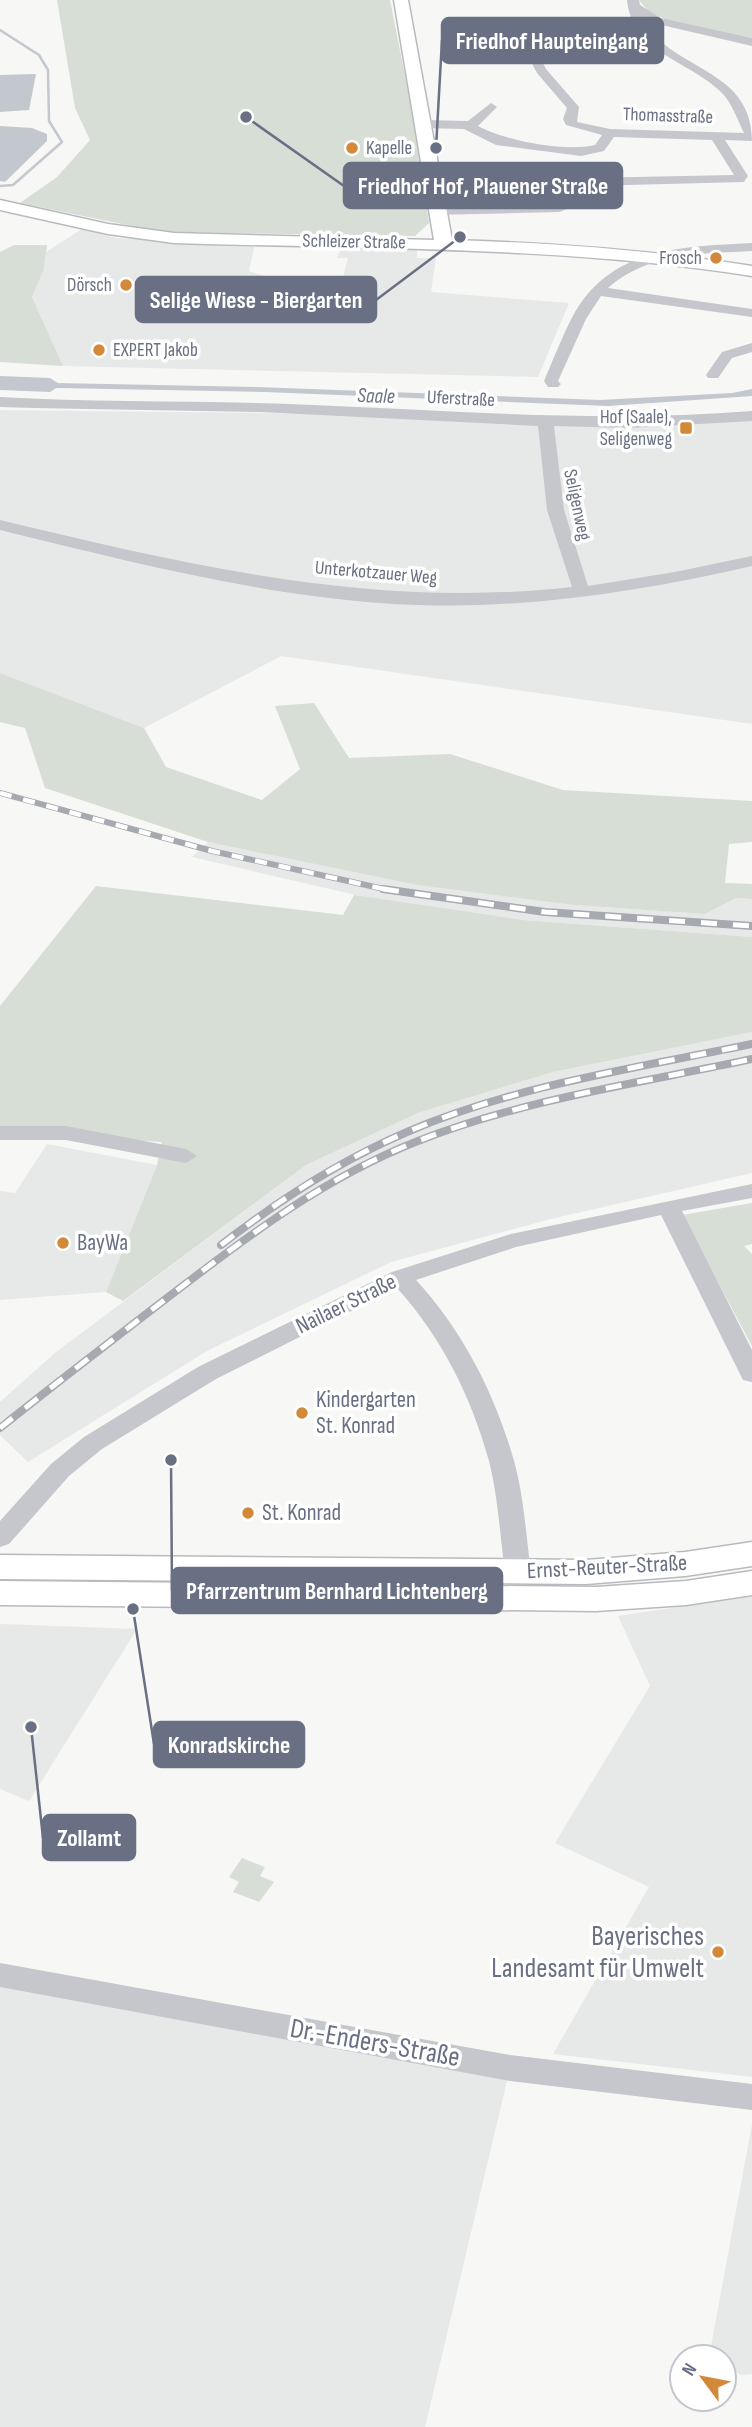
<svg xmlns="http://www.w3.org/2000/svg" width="752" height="2427" font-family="'Sofia Sans Condensed',sans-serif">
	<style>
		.built { fill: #e7e8e8 }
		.green { fill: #d7ded6 }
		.water { fill: #c3c7ce }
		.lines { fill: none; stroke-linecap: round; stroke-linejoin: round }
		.stream { stroke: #c3c7ce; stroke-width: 2.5 }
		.river { fill: #c3c7ce; fill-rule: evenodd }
		.major-casing { stroke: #b9babf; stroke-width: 3 }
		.minor { fill: #c6c7cc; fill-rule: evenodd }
		.major { fill: #fff; fill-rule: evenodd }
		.rail-far1-casing { stroke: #a6a9b0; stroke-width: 6 }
		.rail-casing { stroke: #a6a9b0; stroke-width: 8 }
		.rail-far1 { stroke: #fff; stroke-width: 4.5; stroke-dasharray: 12; stroke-linecap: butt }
		.rail { stroke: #fff; stroke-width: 5; stroke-dasharray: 16; stroke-linecap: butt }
		.poi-dot { fill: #d2893a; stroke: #fff; stroke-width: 2.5 }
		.labels { text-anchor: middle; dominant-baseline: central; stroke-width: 7; stroke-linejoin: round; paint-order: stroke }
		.far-street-label { font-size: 19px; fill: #697083; stroke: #fff }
		.far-poi-label { font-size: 19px; fill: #697083; stroke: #fff; text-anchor: end }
		.far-water-label { font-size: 21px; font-style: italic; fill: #6a7685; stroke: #fff }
		.poi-label { font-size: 23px; fill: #697083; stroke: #fff; text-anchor: start }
		.street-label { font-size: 23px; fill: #697083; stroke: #fff }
		.near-poi-label { font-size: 28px; fill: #697083; stroke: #fff; text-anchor: end }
		.near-street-label { font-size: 28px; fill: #697083; stroke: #fff }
		.leader { fill: none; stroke: #697083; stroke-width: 2.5 }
		.callout-dot { fill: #697083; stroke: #fff; stroke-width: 2.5 }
		.callout { fill: #697083; stroke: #697083; stroke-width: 2.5 }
		.callout-label { font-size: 24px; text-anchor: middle; font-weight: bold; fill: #fff }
	</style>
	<rect width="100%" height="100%" fill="#f7f7f5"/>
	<g class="built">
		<polygon points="82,229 116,238 255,244 249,271 292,286 373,289 375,279 343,277 348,258 337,258 341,247 417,248 417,258 436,258 431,292 569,303 538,377 63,366 32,297 44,269 46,252"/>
		<polygon points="0,410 752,419 752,724 281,656 144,728 0,673"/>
		<polygon points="208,842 417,885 573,905 705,914 736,898 752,899 752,937 523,920 373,899 192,857"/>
		<polygon points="752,1032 752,1173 551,1219 391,1262 207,1351 28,1462 0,1435 0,1402 56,1352 306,1165 418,1113 553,1072"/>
		<polygon points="47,1144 157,1165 106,1292 0,1300 0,1191 15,1193"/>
		<polygon points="752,1596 752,2077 553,2054 649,1887 555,1843 650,1686 618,1616"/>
		<polygon points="0,1624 137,1629 29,1801 0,1789"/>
		<polygon points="0,1975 510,2068 425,2427 0,2427"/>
		<polygon points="752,2124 752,2374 741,2375 724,2365 724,2357 709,2357"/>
	</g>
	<g class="green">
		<polygon points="57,0 390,0 415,126 429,223 415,236 161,232 20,203 57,177 90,140 75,108"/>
		<polygon points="639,0 752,0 752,38 668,20 650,13"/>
		<polygon points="14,245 47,245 44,269 32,297 63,366 0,362 0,252"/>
		<polygon points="0,673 144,728 166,767 262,800 300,769 275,706 314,703 349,758 450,754 563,790 752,801 752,842 729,844 725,883 752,884 752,899 736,898 705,914 573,905 417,885 208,842 45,788 25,728 0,722"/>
		<polygon points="96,886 343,915 354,895 523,920 752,937 752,1032 553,1072 418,1113 306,1165 123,1301 106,1292 157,1165 162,1142 0,1132 0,1006"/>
		<polygon points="752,1203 752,1244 744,1246 752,1254 752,1346 682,1215"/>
		<polygon points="242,1858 265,1867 260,1876 274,1882 259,1902 233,1892 239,1882 229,1877"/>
	</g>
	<g class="water">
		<polygon points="36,74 29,110 0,112 0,75"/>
		<polygon points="0,126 32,128 47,134 47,141 5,182 0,181"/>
		<polygon points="6,382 257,387 600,400 732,393 752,389 752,396 608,406 265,392 4,387"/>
	</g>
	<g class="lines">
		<polyline class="stream" points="0,30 39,55 48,70 49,121 62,142 13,185 0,186"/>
		<polygon class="river" points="0,376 50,378 61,385 50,392 0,390"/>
		<defs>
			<g id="major">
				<path d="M 394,0 L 408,0 L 452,240 C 554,243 651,250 752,266 L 752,276 C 561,246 367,249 174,243 L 108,234 L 0,210 L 0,200 L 108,224 L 174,233 L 434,240 Z"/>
				<polygon points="752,1542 752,1566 685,1576 586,1584 0,1579 0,1555 586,1560 685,1552"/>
				<polygon points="752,1571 752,1595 686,1605 596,1611 0,1605 0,1581 596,1587 686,1581"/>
			</g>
		</defs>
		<use href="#major" class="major-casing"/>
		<g class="minor">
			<path d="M 627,0 L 639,0 L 640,5 L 661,18 L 752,38 L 752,46 L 653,23 L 642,16 C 667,72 752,65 752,141 L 725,140 L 748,176 L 744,182 L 588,186 L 573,207 L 559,212 L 435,215 L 433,212 L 440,208 L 557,204 L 584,178 L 734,175 L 712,140 L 614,137 L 604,151 L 581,156 L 496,145 L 464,129 L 422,128 L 416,124 L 422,120 L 468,121 L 491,103 L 497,107 L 478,126 C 506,141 563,152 595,145 L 602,135 L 566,125 L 563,119 L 567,108 L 537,73 L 519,40 L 525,36 L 531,40 L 546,69 L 579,107 L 577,122 L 610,129 L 744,133 C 737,119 732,102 720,91 C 687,60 632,52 627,0 Z"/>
			<path d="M 752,243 L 752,251 C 701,254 649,252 608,288 L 752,309 L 752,317 L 601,296 L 586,319 L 558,381 L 561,384 L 558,387 L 548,387 L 544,381 C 554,358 563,334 575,312 C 614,246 684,247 752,243 Z"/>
			<polygon points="752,343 752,352 732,358 718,378 708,378 706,375 722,352"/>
			<path d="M 0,397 C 104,403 208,400 313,405 C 460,411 605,423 752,411 L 752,421 L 629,428 L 554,426 L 564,510 L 588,586 L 675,572 L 752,556 L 752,566 C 642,591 530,609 417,605 C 277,600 135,563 0,530 L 0,520 C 191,566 375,609 572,587 L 547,510 L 538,426 L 260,412 L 33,408 L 0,407 Z"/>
			<polygon points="0,1126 66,1126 186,1149 197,1156 186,1163 66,1140 0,1140"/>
			<path d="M 752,1184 L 752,1198 L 682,1211 L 752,1350 L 752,1382 L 743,1380 L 740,1374 L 661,1215 L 516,1247 L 416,1280 C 463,1331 495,1394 514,1461 C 524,1496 526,1536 531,1572 L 527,1579 L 518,1581 L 509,1579 L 505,1572 C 500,1536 498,1496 489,1461 C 471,1396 442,1338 397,1288 L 216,1379 L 102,1449 L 69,1476 L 9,1544 L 0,1547 L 0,1521 L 51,1464 L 84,1437 L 198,1367 L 392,1272 L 511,1234 Z"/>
			<polygon points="0,1963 510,2055 752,2084 752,2110 510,2081 0,1987"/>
		</g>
		<use href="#major" class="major"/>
		<defs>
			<polyline id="rail-far1" points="0,793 212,851 393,891"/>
			<g id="rail">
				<polyline points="383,889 545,912 752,926"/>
				<path d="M 221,1245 C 279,1200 339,1161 407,1132 C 516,1085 637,1068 752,1044"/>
				<path d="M 0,1428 C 55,1384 111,1341 167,1298 C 245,1238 325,1177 418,1141 C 525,1099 640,1083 752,1059"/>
			</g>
		</defs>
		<use href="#rail-far1" class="rail-far1-casing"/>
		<use href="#rail" class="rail-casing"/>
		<use href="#rail-far1" class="rail-far1"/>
		<use href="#rail" class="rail"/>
	</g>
	<g class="poi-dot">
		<circle cx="352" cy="148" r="7"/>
		<circle cx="716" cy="258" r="7"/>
		<circle cx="126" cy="285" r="7"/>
		<circle cx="99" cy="350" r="7"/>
		<rect x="679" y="421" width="14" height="14" rx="3.5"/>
		<circle cx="63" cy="1243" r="7"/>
		<circle cx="302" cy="1413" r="7"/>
		<circle cx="248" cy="1513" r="7"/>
		<circle cx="718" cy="1952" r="7"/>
	</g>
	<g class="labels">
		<g class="far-street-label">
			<text transform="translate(668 116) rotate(2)">Thomasstraße</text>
			<text transform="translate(354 242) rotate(1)">Schleizer Straße</text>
			<text transform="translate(461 399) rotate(3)">Uferstraße</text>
			<text transform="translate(577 505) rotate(78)">Seligenweg</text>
			<text transform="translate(376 573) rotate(5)">Unterkotzauer Weg</text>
		</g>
		<g class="far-poi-label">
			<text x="366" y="148" text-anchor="start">Kapelle</text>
			<text x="702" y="258">Frosch</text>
			<text x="112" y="285">Dörsch</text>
			<text x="113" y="350" text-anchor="start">EXPERT Jakob</text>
			<text x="672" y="417">Hof (Saale),<tspan x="672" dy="22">Seligenweg</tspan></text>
		</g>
		<g class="far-water-label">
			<text transform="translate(376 396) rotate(2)">Saale</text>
		</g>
		<g class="poi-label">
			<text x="77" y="1243">BayWa</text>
			<text x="316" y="1400">Kindergarten<tspan x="316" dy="26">St. Konrad</tspan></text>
			<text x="262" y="1513">St. Konrad</text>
		</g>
		<g class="street-label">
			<text transform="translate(346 1304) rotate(-26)">Nailaer Straße</text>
			<text transform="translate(607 1567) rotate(-3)">Ernst-Reuter-Straße</text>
		</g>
		<g class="near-poi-label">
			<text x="704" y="1936">Bayerisches<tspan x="704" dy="32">Landesamt für Umwelt</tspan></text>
		</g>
		<g class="near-street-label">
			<text transform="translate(375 2043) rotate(10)">Dr.-Enders-Straße</text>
		</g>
	</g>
	<path class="leader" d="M436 148L442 40M246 117L344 186M460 237L376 300M171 1460L172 1591M133 1609L154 1744M31 1727L43 1838"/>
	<g class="callout-dot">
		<circle cx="436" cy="148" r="7"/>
		<circle cx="246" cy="117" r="7"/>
		<circle cx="460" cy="237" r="7"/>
		<circle cx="171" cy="1460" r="7"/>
		<circle cx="133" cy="1609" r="7"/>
		<circle cx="31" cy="1727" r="7"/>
	</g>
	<g class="callout">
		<rect x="442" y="18" width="221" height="45" rx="7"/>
		<rect x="344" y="163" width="278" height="45" rx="7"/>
		<rect x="136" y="277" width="240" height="45" rx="7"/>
		<rect x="172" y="1568" width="330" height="45" rx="7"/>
		<rect x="154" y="1722" width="150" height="45" rx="7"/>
		<rect x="43" y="1815" width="92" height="45" rx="7"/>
	</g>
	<g class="callout-label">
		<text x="552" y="49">Friedhof Haupteingang</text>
		<text x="483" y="194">Friedhof Hof, Plauener Straße</text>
		<text x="256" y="308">Selige Wiese - Biergarten</text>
		<text x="337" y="1599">Pfarrzentrum Bernhard Lichtenberg</text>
		<text x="229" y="1753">Konradskirche</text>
		<text x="89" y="1846">Zollamt</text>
	</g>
	<g transform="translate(703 2378) rotate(302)"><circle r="33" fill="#ffffff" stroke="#c3c6cd" stroke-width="2"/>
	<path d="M0-5L12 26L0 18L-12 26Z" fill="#d2893a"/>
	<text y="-10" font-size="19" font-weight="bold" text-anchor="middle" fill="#697083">N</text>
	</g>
</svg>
